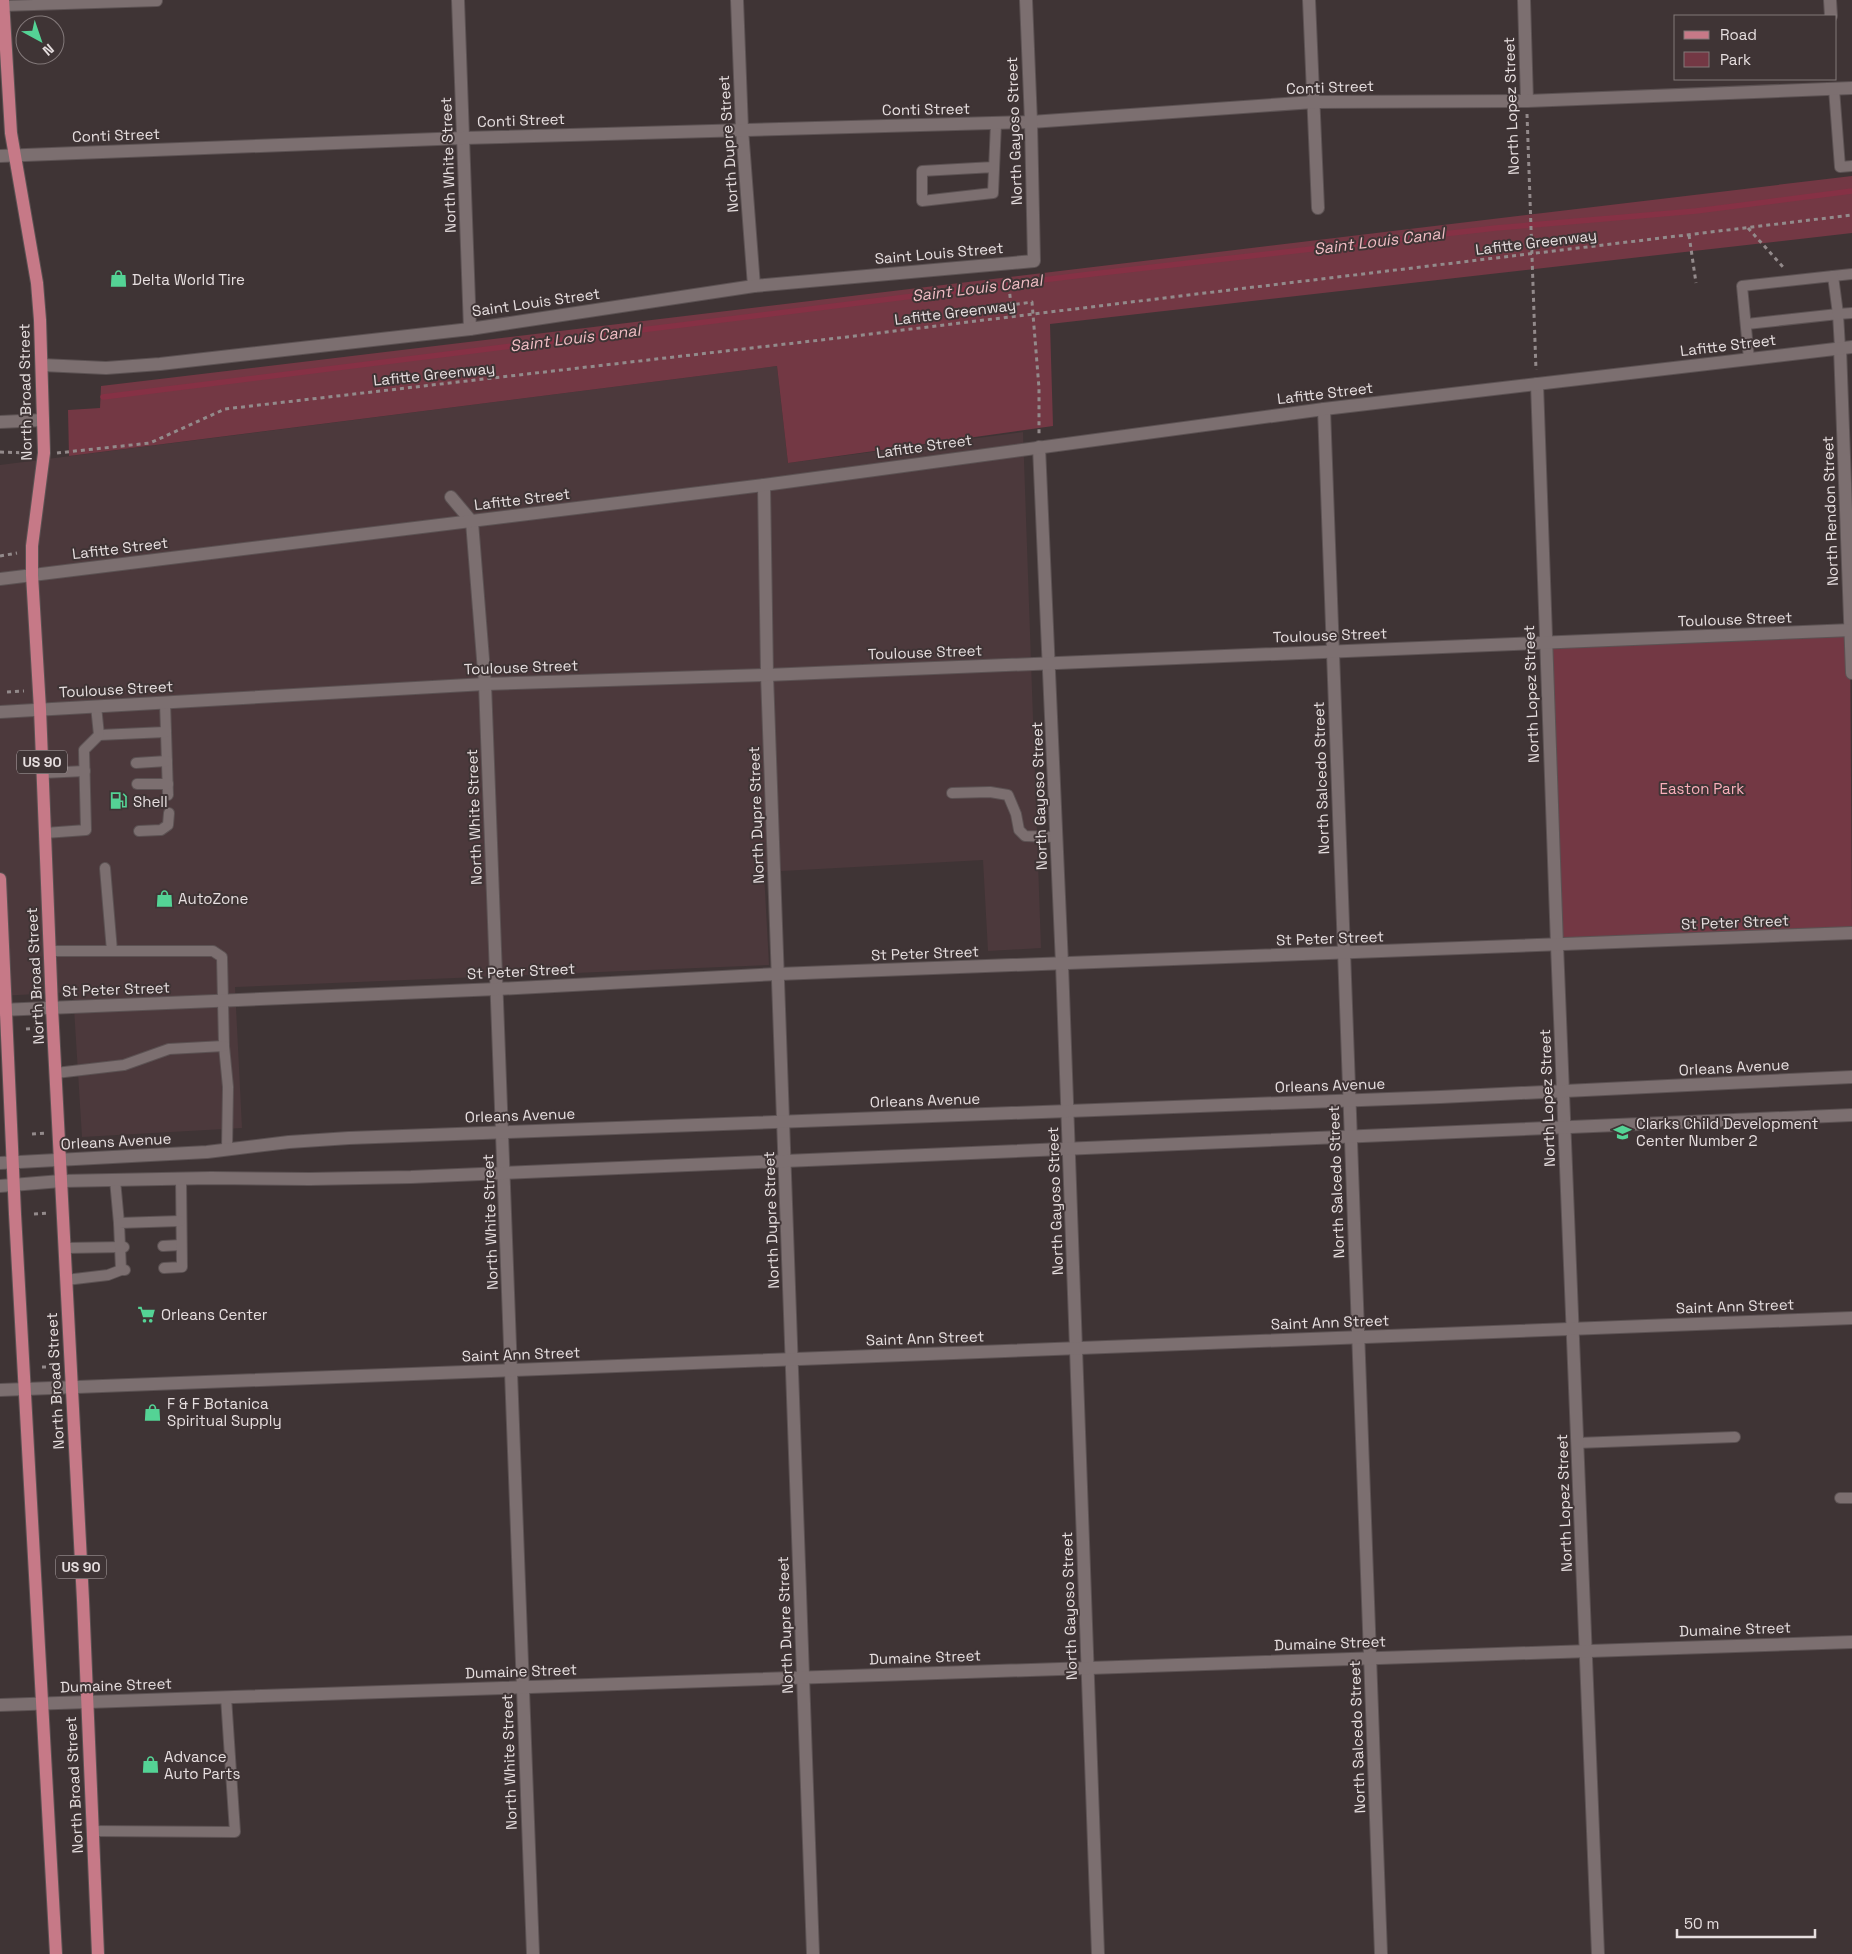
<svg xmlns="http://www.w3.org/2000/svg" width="1852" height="1954" font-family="'Space Grotesk',sans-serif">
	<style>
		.built { fill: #4c393c }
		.green { fill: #733844 }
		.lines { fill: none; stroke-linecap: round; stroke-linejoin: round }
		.stream { stroke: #863145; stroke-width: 5.5 }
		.service-casing { stroke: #5c5253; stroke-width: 12 }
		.minor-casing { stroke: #5c5253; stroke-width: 14 }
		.tertiary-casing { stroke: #5c5253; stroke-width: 14 }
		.primary-casing { stroke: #5c5253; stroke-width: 14 }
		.path { stroke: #938a8b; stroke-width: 3; stroke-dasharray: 4 4; stroke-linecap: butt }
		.service { stroke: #7c6f70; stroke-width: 10 }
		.minor { stroke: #7c6f70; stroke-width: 12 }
		.tertiary { stroke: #7c6f70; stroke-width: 12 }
		.primary { stroke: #c67987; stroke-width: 12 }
		.labels { text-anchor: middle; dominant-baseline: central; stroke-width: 4; stroke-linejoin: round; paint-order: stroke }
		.shield { fill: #3f3435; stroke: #b4abac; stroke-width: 1 }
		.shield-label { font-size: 14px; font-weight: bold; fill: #e6dedf }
		.street-label { font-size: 15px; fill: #e6dedf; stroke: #3f3435 }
		.poi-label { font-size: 15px; fill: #e6dedf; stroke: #3f3435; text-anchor: start }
		.park-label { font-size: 15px; fill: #faafbb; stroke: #3f3435 }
		.water-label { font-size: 16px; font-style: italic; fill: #f0bdc4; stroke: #3f3435 }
	</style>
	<rect width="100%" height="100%" fill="#3f3435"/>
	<polygon class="built" points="777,366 788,463 1023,432 1041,948 988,951 983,860 764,872 769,965 235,987 242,1128 82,1137 73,992 0,996 0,465"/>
	<g class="green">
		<polygon points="1852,176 1852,233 1050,324 1053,426 788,463 777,366 69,456 68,410 100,408 101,386"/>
		<polygon points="1850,630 1852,933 1557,945 1546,643"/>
	</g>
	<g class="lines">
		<polyline class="stream" points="103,397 1083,275 1496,228 1696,211 1852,191"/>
		<defs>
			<g id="service">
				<polyline points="3,6 157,1"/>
				<polyline points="1834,89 1840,167 1852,166"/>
				<polyline points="994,167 922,171 922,201 993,193 996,123"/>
				<polyline points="1833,276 1852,274"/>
				<polyline points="1747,324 1838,314 1840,348"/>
				<polyline points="1749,359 1742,286 1833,276 1838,314 1852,313"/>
				<polyline points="166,732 168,795"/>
				<polyline points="99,735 166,732 165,702"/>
				<polyline points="136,763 167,761"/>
				<polyline points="43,773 85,771"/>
				<polyline points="137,784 168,784"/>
				<polyline points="952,793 990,792 1008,795 1016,814 1019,830 1025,836 1057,837"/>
				<polyline points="139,831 161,830 168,825 169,813"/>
				<polyline points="45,833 86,830 84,750 99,735 96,706"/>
				<polyline points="105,868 112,951"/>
				<polyline points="50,951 213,951 222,957 224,1046 228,1087 227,1150"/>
				<polyline points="56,1073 124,1065 169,1049 224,1046"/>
				<polyline points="115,1180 119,1223"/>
				<polyline points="163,1246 181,1245"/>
				<polyline points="65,1248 124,1247"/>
				<polyline points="164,1268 182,1267 181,1179"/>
				<polyline points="125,1270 121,1270 119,1223 180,1221"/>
				<polyline points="66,1280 108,1275 121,1270"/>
				<polyline points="1577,1443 1735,1437"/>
				<polyline points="1840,1498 1852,1498"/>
				<polyline points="92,1831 235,1832 226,1697"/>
			</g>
			<g id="minor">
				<polyline points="458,0 470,329"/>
				<polyline points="737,0 742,129 754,286"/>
				<polyline points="1309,0 1318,208"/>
				<polyline points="1524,0 1527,101"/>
				<polyline points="1830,0 1831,16"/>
				<polyline points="0,156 463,138 1031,122 1314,102 1527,101 1852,88"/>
				<polyline points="1840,348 1852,673"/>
				<polyline points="42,365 106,368 160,364 470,329 754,286 1034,261 1031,122 1026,0"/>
				<polyline points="1537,384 1557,945 1598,1954"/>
				<polyline points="1324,409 1381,1954"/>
				<polyline points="0,422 43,420"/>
				<polyline points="1039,447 1062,964 1098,1954"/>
				<polyline points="764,485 767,675 813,1954"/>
				<polyline points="451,497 472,522 485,684 533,1954"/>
				<polyline points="0,579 764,485 1324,409 1852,347"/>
				<polyline points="0,712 485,684 767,675 1852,630"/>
				<polyline points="0,1010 497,989 778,974 1852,933"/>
				<polyline points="0,1390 1852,1318"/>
				<polyline points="0,1705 1852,1642"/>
			</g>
			<g id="tertiary">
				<polyline points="0,1163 207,1152 289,1142 349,1138 1440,1097 1852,1077"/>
				<polyline points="0,1186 61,1181 211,1178 310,1179 411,1177 1852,1115"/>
			</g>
			<g id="primary">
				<polyline points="3,0 11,133 37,283 40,320 44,453 32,546 32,575 40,709 52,1008 83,1600 98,1954"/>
				<polyline points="0,879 15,1214 56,1954"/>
			</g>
		</defs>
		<use href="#service" class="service-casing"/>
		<use href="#minor" class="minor-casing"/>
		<use href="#tertiary" class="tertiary-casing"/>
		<use href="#primary" class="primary-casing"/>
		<g class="path">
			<polyline points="1527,114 1536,370"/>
			<polyline points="1748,228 1784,268"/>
			<polyline points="1689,235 1696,283"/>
			<polyline points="1008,278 1011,305 1032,302 1039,388 1039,434"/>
			<polyline points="0,452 31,453"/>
			<polyline points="57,453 150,443 225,409 838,338 1205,293 1852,215"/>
			<polyline points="0,556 17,553"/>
			<polyline points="7,692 24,691"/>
			<polyline points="26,1029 38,1028"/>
			<polyline points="32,1134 46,1133"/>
			<polyline points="34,1214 48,1213"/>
			<polyline points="42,1367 57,1367"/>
		</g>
		<use href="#service" class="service"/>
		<use href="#minor" class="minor"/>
		<use href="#tertiary" class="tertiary"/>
		<use href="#primary" class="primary"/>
	</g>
	<defs>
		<symbol id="shop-bare" viewBox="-9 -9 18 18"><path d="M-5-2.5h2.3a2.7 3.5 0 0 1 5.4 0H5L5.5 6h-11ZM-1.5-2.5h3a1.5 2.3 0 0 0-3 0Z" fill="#54d395" stroke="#3f3435" stroke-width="2.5" paint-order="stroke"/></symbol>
		<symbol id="fuel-bare" viewBox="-9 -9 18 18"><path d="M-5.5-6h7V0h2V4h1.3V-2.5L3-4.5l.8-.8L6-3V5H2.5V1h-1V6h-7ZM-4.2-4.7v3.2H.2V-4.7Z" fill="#54d395" stroke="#3f3435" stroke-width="2.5" paint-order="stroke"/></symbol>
		<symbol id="school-bare" viewBox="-9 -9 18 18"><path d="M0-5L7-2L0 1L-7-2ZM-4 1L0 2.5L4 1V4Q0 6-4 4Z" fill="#54d395" stroke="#3f3435" stroke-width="2.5" paint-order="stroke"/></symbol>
		<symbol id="supermarket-bare" viewBox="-9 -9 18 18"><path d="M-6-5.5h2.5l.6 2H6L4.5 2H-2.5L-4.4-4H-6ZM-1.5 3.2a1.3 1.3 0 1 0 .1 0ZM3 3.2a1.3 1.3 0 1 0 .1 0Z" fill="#54d395" stroke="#3f3435" stroke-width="2.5" paint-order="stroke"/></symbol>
	</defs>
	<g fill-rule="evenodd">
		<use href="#shop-bare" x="106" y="266" width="25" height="25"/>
		<use href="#fuel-bare" x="106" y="788" width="25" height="25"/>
		<use href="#shop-bare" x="152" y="886" width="25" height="25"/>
		<use href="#school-bare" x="1610" y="1120" width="25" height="25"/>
		<use href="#supermarket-bare" x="134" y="1302" width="25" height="25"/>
		<use href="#shop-bare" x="140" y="1400" width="25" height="25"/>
		<use href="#shop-bare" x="138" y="1752" width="25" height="25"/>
	</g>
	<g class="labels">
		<g class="shield">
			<rect x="17" y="750.5" width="50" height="23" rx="4"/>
			<rect x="56" y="1555.5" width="50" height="23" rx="4"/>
		</g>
		<g class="shield-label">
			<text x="42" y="762">US 90</text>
			<text x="81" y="1567">US 90</text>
		</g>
		<g class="street-label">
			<text transform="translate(1330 87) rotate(-2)">Conti Street</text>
			<text transform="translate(1511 106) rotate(-92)">North Lopez Street</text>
			<text transform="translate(926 109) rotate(-1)">Conti Street</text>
			<text transform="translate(521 120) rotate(-2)">Conti Street</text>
			<text transform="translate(1014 131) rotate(-92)">North Gayoso Street</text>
			<text transform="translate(116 135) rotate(-2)">Conti Street</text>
			<text transform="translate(728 144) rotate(-94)">North Dupre Street</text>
			<text transform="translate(448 165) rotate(-92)">North White Street</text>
			<text transform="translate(1536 242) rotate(-7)">Lafitte Greenway</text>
			<text transform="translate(939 253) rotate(-5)">Saint Louis Street</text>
			<text transform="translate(536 302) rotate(-8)">Saint Louis Street</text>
			<text transform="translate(955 312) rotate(-7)">Lafitte Greenway</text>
			<text transform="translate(1728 345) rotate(-7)">Lafitte Street</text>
			<text transform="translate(434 374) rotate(-6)">Lafitte Greenway</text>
			<text transform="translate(25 392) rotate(-91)">North Broad Street</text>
			<text transform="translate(1325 393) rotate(-7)">Lafitte Street</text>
			<text transform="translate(924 446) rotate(-8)">Lafitte Street</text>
			<text transform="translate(522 499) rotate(-7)">Lafitte Street</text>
			<text transform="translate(1830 511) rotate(-92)">North Rendon Street</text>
			<text transform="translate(120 548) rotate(-7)">Lafitte Street</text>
			<text transform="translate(1735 619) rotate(-2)">Toulouse Street</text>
			<text transform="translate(1330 635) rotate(-2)">Toulouse Street</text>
			<text transform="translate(925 652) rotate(-2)">Toulouse Street</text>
			<text transform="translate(521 667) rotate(-2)">Toulouse Street</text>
			<text transform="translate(116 689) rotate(-3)">Toulouse Street</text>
			<text transform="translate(1531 694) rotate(-92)">North Lopez Street</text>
			<text transform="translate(1321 778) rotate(-92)">North Salcedo Street</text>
			<text transform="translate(1039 796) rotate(-92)">North Gayoso Street</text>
			<text transform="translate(756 815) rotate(-92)">North Dupre Street</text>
			<text transform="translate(474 817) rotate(-92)">North White Street</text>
			<text transform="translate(1735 922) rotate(-2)">St Peter Street</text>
			<text transform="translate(1330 938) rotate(-2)">St Peter Street</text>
			<text transform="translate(925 953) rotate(-2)">St Peter Street</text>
			<text transform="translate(521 971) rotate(-3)">St Peter Street</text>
			<text transform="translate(35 976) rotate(-93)">North Broad Street</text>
			<text transform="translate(116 989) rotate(-2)">St Peter Street</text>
			<text transform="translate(1734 1067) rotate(-3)">Orleans Avenue</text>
			<text transform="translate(1330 1085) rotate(-2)">Orleans Avenue</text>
			<text transform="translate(1547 1098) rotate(-92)">North Lopez Street</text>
			<text transform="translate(925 1100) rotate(-2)">Orleans Avenue</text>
			<text transform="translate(520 1115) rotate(-2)">Orleans Avenue</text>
			<text transform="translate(116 1141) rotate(-3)">Orleans Avenue</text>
			<text transform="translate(1336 1182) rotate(-92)">North Salcedo Street</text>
			<text transform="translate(1055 1201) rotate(-92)">North Gayoso Street</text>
			<text transform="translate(771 1220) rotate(-92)">North Dupre Street</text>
			<text transform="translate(490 1222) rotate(-92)">North White Street</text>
			<text transform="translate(1735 1306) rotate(-2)">Saint Ann Street</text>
			<text transform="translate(1330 1322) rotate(-2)">Saint Ann Street</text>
			<text transform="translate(925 1338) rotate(-2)">Saint Ann Street</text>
			<text transform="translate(521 1354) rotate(-2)">Saint Ann Street</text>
			<text transform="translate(55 1381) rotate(-93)">North Broad Street</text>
			<text transform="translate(1564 1503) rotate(-92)">North Lopez Street</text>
			<text transform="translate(1069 1606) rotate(-92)">North Gayoso Street</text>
			<text transform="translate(785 1625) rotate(-92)">North Dupre Street</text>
			<text transform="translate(1735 1629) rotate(-2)">Dumaine Street</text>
			<text transform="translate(1330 1643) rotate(-2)">Dumaine Street</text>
			<text transform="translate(925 1657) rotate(-2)">Dumaine Street</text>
			<text transform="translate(521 1671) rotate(-2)">Dumaine Street</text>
			<text transform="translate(116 1685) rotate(-2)">Dumaine Street</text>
			<text transform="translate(1357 1737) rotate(-92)">North Salcedo Street</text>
			<text transform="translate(509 1762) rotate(-92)">North White Street</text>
			<text transform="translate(74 1785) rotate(-93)">North Broad Street</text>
		</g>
		<g class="poi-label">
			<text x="132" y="279">Delta World Tire</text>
			<text x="133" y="801">Shell</text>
			<text x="178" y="898">AutoZone</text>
			<text x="1636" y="1123">Clarks Child Development<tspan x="1636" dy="17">Center Number 2</tspan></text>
			<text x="161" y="1314">Orleans Center</text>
			<text x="167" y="1403">F &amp; F Botanica<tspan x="167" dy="17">Spiritual Supply</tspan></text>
			<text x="164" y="1756">Advance<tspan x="164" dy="17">Auto Parts</tspan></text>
		</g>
		<g class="park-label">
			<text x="1702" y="788">Easton Park</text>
		</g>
		<g class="water-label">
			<text transform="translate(1379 241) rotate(-7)">Saint Louis Canal</text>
			<text transform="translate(977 288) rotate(-7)">Saint Louis Canal</text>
			<text transform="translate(575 338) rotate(-7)">Saint Louis Canal</text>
		</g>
	</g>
	<rect x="1674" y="15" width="162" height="65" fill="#3f3435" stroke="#827879"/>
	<rect x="1684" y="31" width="25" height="8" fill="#c67987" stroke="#827879"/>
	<text x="1720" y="40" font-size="15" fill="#e6dedf">Road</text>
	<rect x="1684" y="52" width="25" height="15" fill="#733844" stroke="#827879"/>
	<text x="1720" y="65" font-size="15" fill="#e6dedf">Park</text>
	<g transform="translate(40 40) rotate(140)"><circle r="24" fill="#3f3435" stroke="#827879"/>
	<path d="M0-4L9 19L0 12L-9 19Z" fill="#54d395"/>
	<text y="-8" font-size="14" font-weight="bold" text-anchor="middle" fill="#e6dedf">N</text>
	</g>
	<path d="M1677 1929v8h138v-8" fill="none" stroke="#e6dedf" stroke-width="2.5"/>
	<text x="1684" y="1929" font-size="15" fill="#e6dedf" stroke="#3f3435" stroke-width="4" paint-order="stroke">50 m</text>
</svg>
